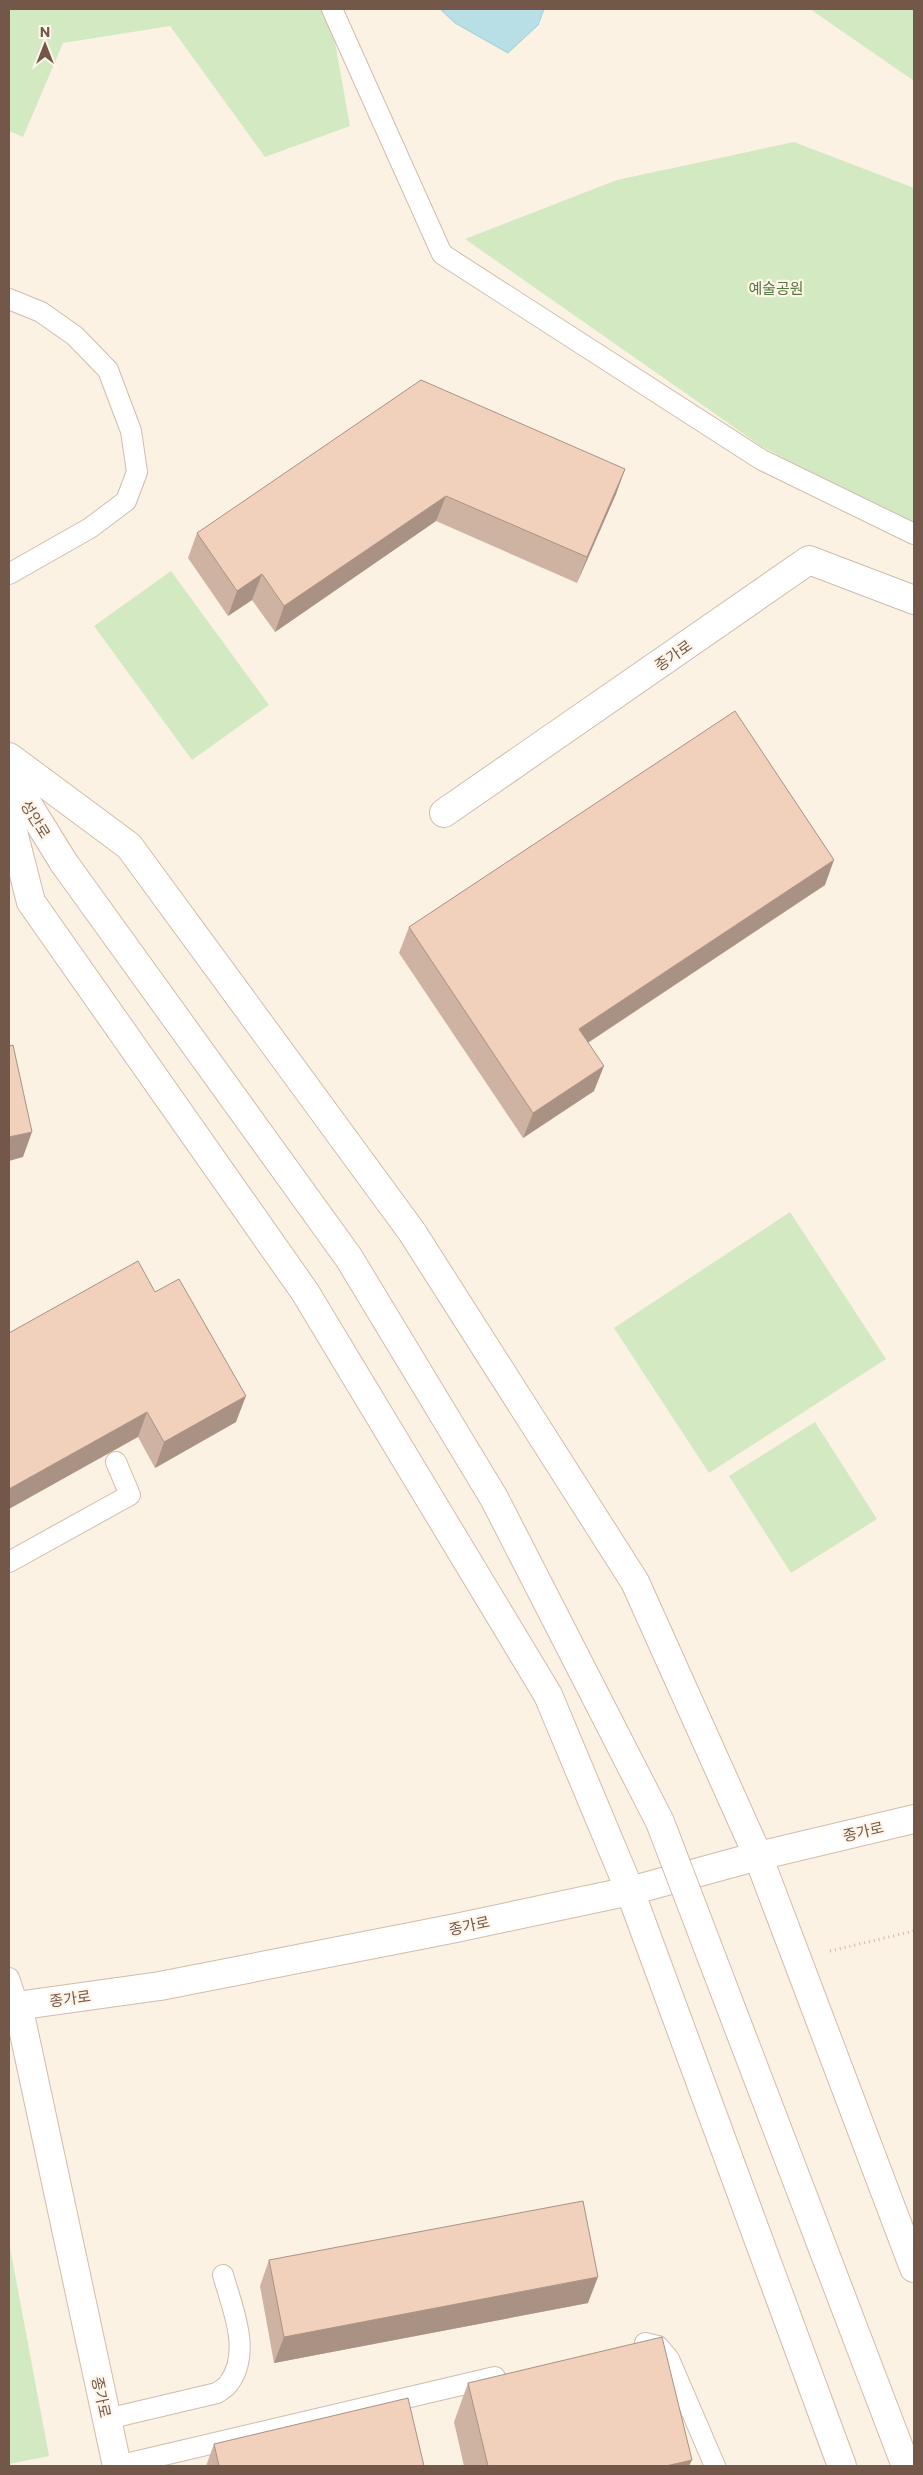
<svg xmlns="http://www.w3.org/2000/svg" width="923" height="2475" font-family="Commissioner,'Noto Sans KR',sans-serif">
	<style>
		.green { fill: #d2e9c2 }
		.water { fill: #b8dfe5; stroke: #9fced6 }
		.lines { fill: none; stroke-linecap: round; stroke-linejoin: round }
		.lane-casing { stroke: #cfbcad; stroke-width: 22 }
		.street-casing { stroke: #cfbcad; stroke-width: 30 }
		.secondary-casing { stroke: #d2bbaa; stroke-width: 30 }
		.path { stroke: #d5b39f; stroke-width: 3; stroke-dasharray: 1 4; stroke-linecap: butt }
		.lane { stroke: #fff; stroke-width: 20 }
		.street { stroke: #fff; stroke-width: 28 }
		.secondary { stroke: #fff; stroke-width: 28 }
		.secondary-bridge-casing { stroke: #d2bbaa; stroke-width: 30; stroke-linecap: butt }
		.secondary-bridge { stroke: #fff; stroke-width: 28 }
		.wall { fill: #cfb3a2 }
		.shaded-wall { fill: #a99284 }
		.building { fill: #f1d0bc; stroke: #a99284 }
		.labels { text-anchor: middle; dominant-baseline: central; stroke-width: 4.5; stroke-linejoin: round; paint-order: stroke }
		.park-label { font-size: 15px; fill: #537942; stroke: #fff6e9 }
		.street-label { font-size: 15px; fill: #73584a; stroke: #fff6e9 }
	</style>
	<rect width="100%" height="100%" fill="#fcf2e3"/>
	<g class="green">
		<polygon points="9,9 329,9 350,126 265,157 170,26 63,43 23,137 9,131"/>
		<polygon points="810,9 914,9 914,81"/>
		<polygon points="794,142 914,188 914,528 761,446 465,239 617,180"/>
		<polygon points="171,571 269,705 192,760 94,626"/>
		<polygon points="790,1212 886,1359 709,1473 614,1328"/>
		<polygon points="815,1422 877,1519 791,1573 729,1476"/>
		<polygon points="9,2242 49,2456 9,2464"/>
	</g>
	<polygon class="water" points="440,9 544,9 538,25 508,53 455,23"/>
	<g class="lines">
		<defs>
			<g id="lane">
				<polyline points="332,9 442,254 762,460 914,534"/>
				<polyline points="9,299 41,312 75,336 108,370 131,431 137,472 126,501 90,528 9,574"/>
				<polyline points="9,1562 130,1495 116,1462"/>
				<polyline points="9,1978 18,2005"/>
				<polyline points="645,2343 658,2346 669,2359 715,2466"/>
				<path d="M 107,2419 L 217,2393 C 221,2390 227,2387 229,2383 C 252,2352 232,2307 223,2275"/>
				<polyline points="117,2466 495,2377"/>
			</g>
			<polyline id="street" points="444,813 809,560 914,600"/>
			<g id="secondary">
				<polyline points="9,757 129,846 412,1232 635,1582 758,1856 914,2268"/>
				<polyline points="9,774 64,863"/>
				<polyline points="9,816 31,902 305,1292 548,1695 630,1891 842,2466"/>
				<polyline points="18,2005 117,2466"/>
				<polyline points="9,2007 160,1986 451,1929 630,1891 758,1856 914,1819"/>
			</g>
		</defs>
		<use href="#lane" class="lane-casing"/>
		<use href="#street" class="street-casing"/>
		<use href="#secondary" class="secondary-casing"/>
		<polyline class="path" points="830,1951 914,1931"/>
		<use href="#lane" class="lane"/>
		<use href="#street" class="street"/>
		<use href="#secondary" class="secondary"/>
		<defs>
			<polyline id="secondary-bridge" points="64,863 349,1258 494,1498 660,1822 906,2466"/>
		</defs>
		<use href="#secondary-bridge" class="secondary-bridge-casing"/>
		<use href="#secondary-bridge" class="secondary-bridge"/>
	</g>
	<g class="wall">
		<polygon points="625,469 616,494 577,583 436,521 275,632 252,600 228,616 188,558 197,533"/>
		<polygon points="825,885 588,1043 594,1091 523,1138 399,953 409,927"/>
		<polygon points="155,1292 236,1422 155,1468 138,1437"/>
		<polygon points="269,2260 588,2303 274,2363 260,2286"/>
		<polygon points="468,2383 689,2466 464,2466 454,2422"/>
		<polygon points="214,2444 424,2466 206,2466"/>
	</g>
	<g class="shaded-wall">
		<polygon points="625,469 616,494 577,583 587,557"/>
		<polygon points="446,496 436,521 275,632 284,606"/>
		<polygon points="262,574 252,600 228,616 237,591"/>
		<polygon points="834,860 825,885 569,1055 579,1029"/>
		<polygon points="604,1066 594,1091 523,1138 533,1113"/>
		<polygon points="32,1132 23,1157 9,1161 9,1137"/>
		<polygon points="246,1396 236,1422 155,1468 164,1442"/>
		<polygon points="147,1412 138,1437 9,1509 9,1489"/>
		<polygon points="598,2277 588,2303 274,2363 284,2337"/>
		<polygon points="692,2460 689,2466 666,2466"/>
	</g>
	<g class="building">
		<polygon points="421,380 625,469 587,557 446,496 284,606 262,574 237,591 197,533"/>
		<polygon points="735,711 834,860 579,1029 604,1066 533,1113 409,927"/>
		<polygon points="13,1045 32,1132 9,1137 9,1046"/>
		<polygon points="138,1261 155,1292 179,1279 246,1396 164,1442 147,1412 9,1489 9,1333"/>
		<polygon points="583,2201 598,2277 284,2337 269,2260"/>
		<polygon points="662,2337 692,2460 666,2466 488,2466 468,2383"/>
		<polygon points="408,2398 424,2466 219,2466 214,2444"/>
	</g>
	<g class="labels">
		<g class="park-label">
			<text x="776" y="288">예술공원</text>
		</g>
		<g class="street-label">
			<text transform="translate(673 655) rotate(-35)">종가로</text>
			<text transform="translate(36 819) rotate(58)">성안로</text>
			<text transform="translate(863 1831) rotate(-13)">종가로</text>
			<text transform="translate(469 1925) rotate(-12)">종가로</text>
			<text transform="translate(70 1998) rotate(-8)">종가로</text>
			<text transform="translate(102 2397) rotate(78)">종가로</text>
		</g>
	</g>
	<rect width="923" height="2475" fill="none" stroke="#73584a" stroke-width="20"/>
	<g transform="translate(45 45)" stroke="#fff6e9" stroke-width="4" paint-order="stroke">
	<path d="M0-4L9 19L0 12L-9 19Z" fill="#73584a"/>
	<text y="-8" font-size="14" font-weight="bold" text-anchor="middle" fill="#73584a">N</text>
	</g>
</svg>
